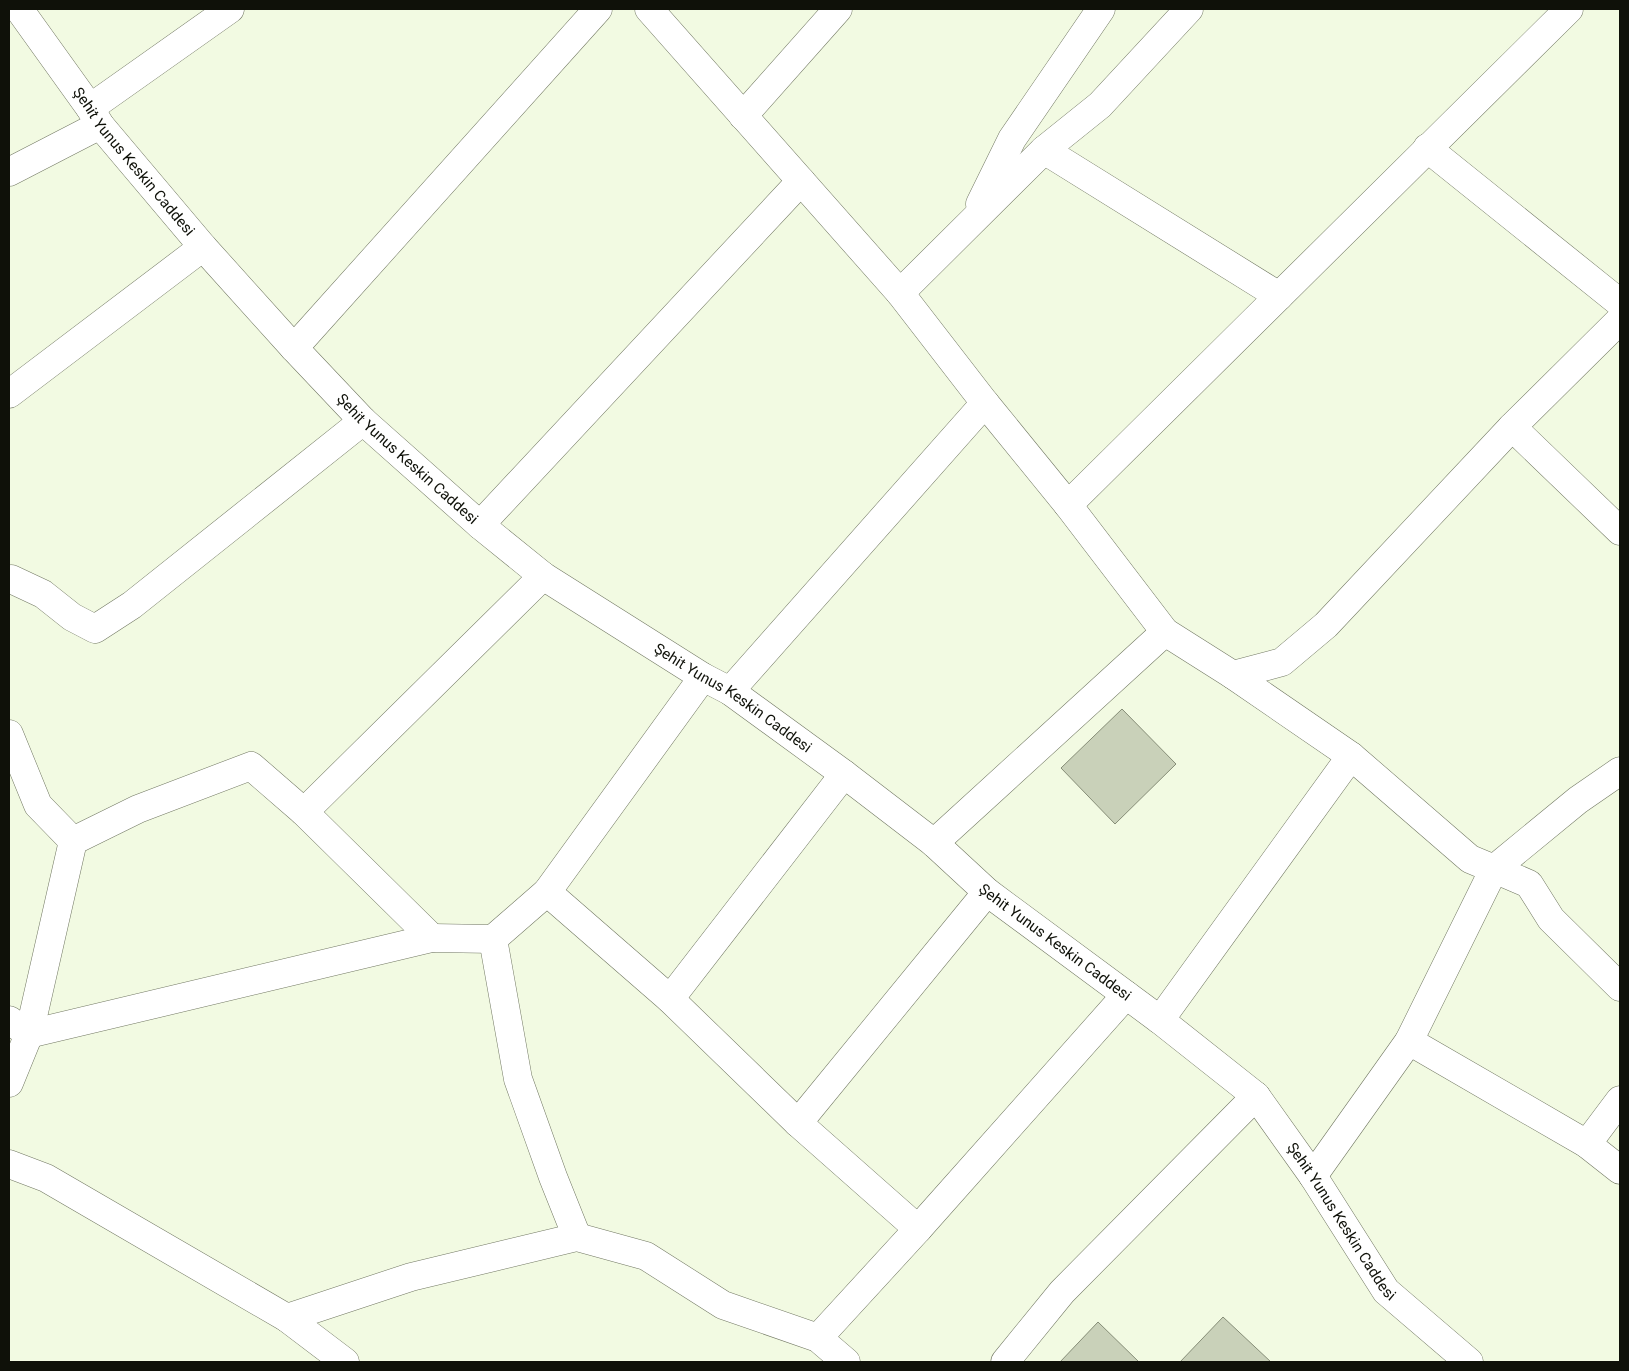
<svg xmlns="http://www.w3.org/2000/svg" width="1629" height="1371" font-family="Roboto,sans-serif">
	<style>
		.building { fill: #c9d1b9; stroke: #868d77 }
		.lines { fill: none; stroke-linecap: round; stroke-linejoin: round }
		.minor-casing { stroke: #727863; stroke-width: 29 }
		.tertiary-casing { stroke: #727863; stroke-width: 29 }
		.minor { stroke: #fff; stroke-width: 28 }
		.tertiary { stroke: #fff; stroke-width: 28 }
		.labels { text-anchor: middle; dominant-baseline: central; stroke-width: 4; stroke-linejoin: round; paint-order: stroke }
		.street-label { font-size: 15px; fill: #0f1109; stroke: #fff }
	</style>
	<rect width="100%" height="100%" fill="#f2fae2"/>
	<g class="building">
		<polygon points="1122,709 1176,764 1115,824 1061,768"/>
		<polygon points="1223,1317 1271,1362 1180,1362"/>
		<polygon points="1098,1322 1139,1362 1060,1362"/>
	</g>
	<g class="lines">
		<defs>
			<g id="minor">
				<polyline points="649,9 900,293 985,403 1068,505 1165,632 1233,675 1282,662 1326,625 1512,427 1620,320"/>
				<polyline points="90,108 230,9"/>
				<polyline points="743,116 838,9"/>
				<polyline points="1427,148 1620,303"/>
				<polyline points="1044,150 1279,296"/>
				<polyline points="9,172 100,125"/>
				<polyline points="980,204 1012,139 1101,9"/>
				<polyline points="900,293 1044,150 1100,105 1189,9"/>
				<polyline points="294,348 598,9"/>
				<polyline points="9,394 203,247"/>
				<polyline points="1512,427 1620,531"/>
				<polyline points="1068,505 1569,9"/>
				<polyline points="480,525 801,181"/>
				<polyline points="9,580 11,579 43,594 72,617 95,629 132,605 363,421"/>
				<polyline points="1233,675 1351,756 1470,859 1494,869 1578,800 1620,771"/>
				<polyline points="730,691 985,403"/>
				<polyline points="9,734 38,805 73,841"/>
				<polyline points="304,812 543,576"/>
				<polyline points="934,843 1165,632"/>
				<polyline points="547,892 670,999 798,1123 918,1229 1126,995"/>
				<polyline points="493,939 518,1079 553,1177 577,1237"/>
				<polyline points="670,999 844,774"/>
				<polyline points="9,1020 29,1034 432,938 493,939 547,892 703,677"/>
				<polyline points="1160,1020 1351,756"/>
				<polyline points="1409,1041 1587,1144 1620,1170"/>
				<polyline points="9,1083 29,1034 73,841 138,809 251,766 304,812 432,938"/>
				<polyline points="798,1123 987,892"/>
				<polyline points="1587,1144 1620,1100"/>
				<polyline points="9,1164 46,1178 287,1318 411,1277 577,1237 646,1256 723,1305 818,1338 846,1362"/>
				<polyline points="1313,1176 1409,1041 1494,869 1529,884 1551,919 1620,987"/>
				<polyline points="287,1318 345,1362"/>
				<polyline points="818,1338 918,1229"/>
				<polyline points="1005,1362 1062,1292 1256,1096"/>
			</g>
			<g id="tertiary">
				<path id="s1" d="M 19,9 L 90,108 L 100,125 L 203,247 L 294,348 L 363,421 L 480,525 L 543,576 L 703,677 L 730,691 L 844,774 L 934,843 L 987,892 L 1160,1020 L 1256,1096 L 1313,1176 L 1386,1291 L 1469,1362"/>
			</g>
		</defs>
		<use href="#minor" class="minor-casing"/>
		<use href="#tertiary" class="tertiary-casing"/>
		<use href="#minor" class="minor"/>
		<use href="#tertiary" class="tertiary"/>
	</g>
	<g class="labels">
		<g class="street-label">
			<text stroke="none"><textPath href="#s1" startOffset="191">Şehit Yunus Keskin Caddesi</textPath></text>
			<text stroke="none"><textPath href="#s1" startOffset="596">Şehit Yunus Keskin Caddesi</textPath></text>
			<text stroke="none"><textPath href="#s1" startOffset="1001">Şehit Yunus Keskin Caddesi</textPath></text>
			<text stroke="none"><textPath href="#s1" startOffset="1406">Şehit Yunus Keskin Caddesi</textPath></text>
			<text stroke="none"><textPath href="#s1" startOffset="1811">Şehit Yunus Keskin Caddesi</textPath></text>
		</g>
	</g>
	<rect width="1629" height="1371" fill="none" stroke="#0f1109" stroke-width="20"/>
</svg>
